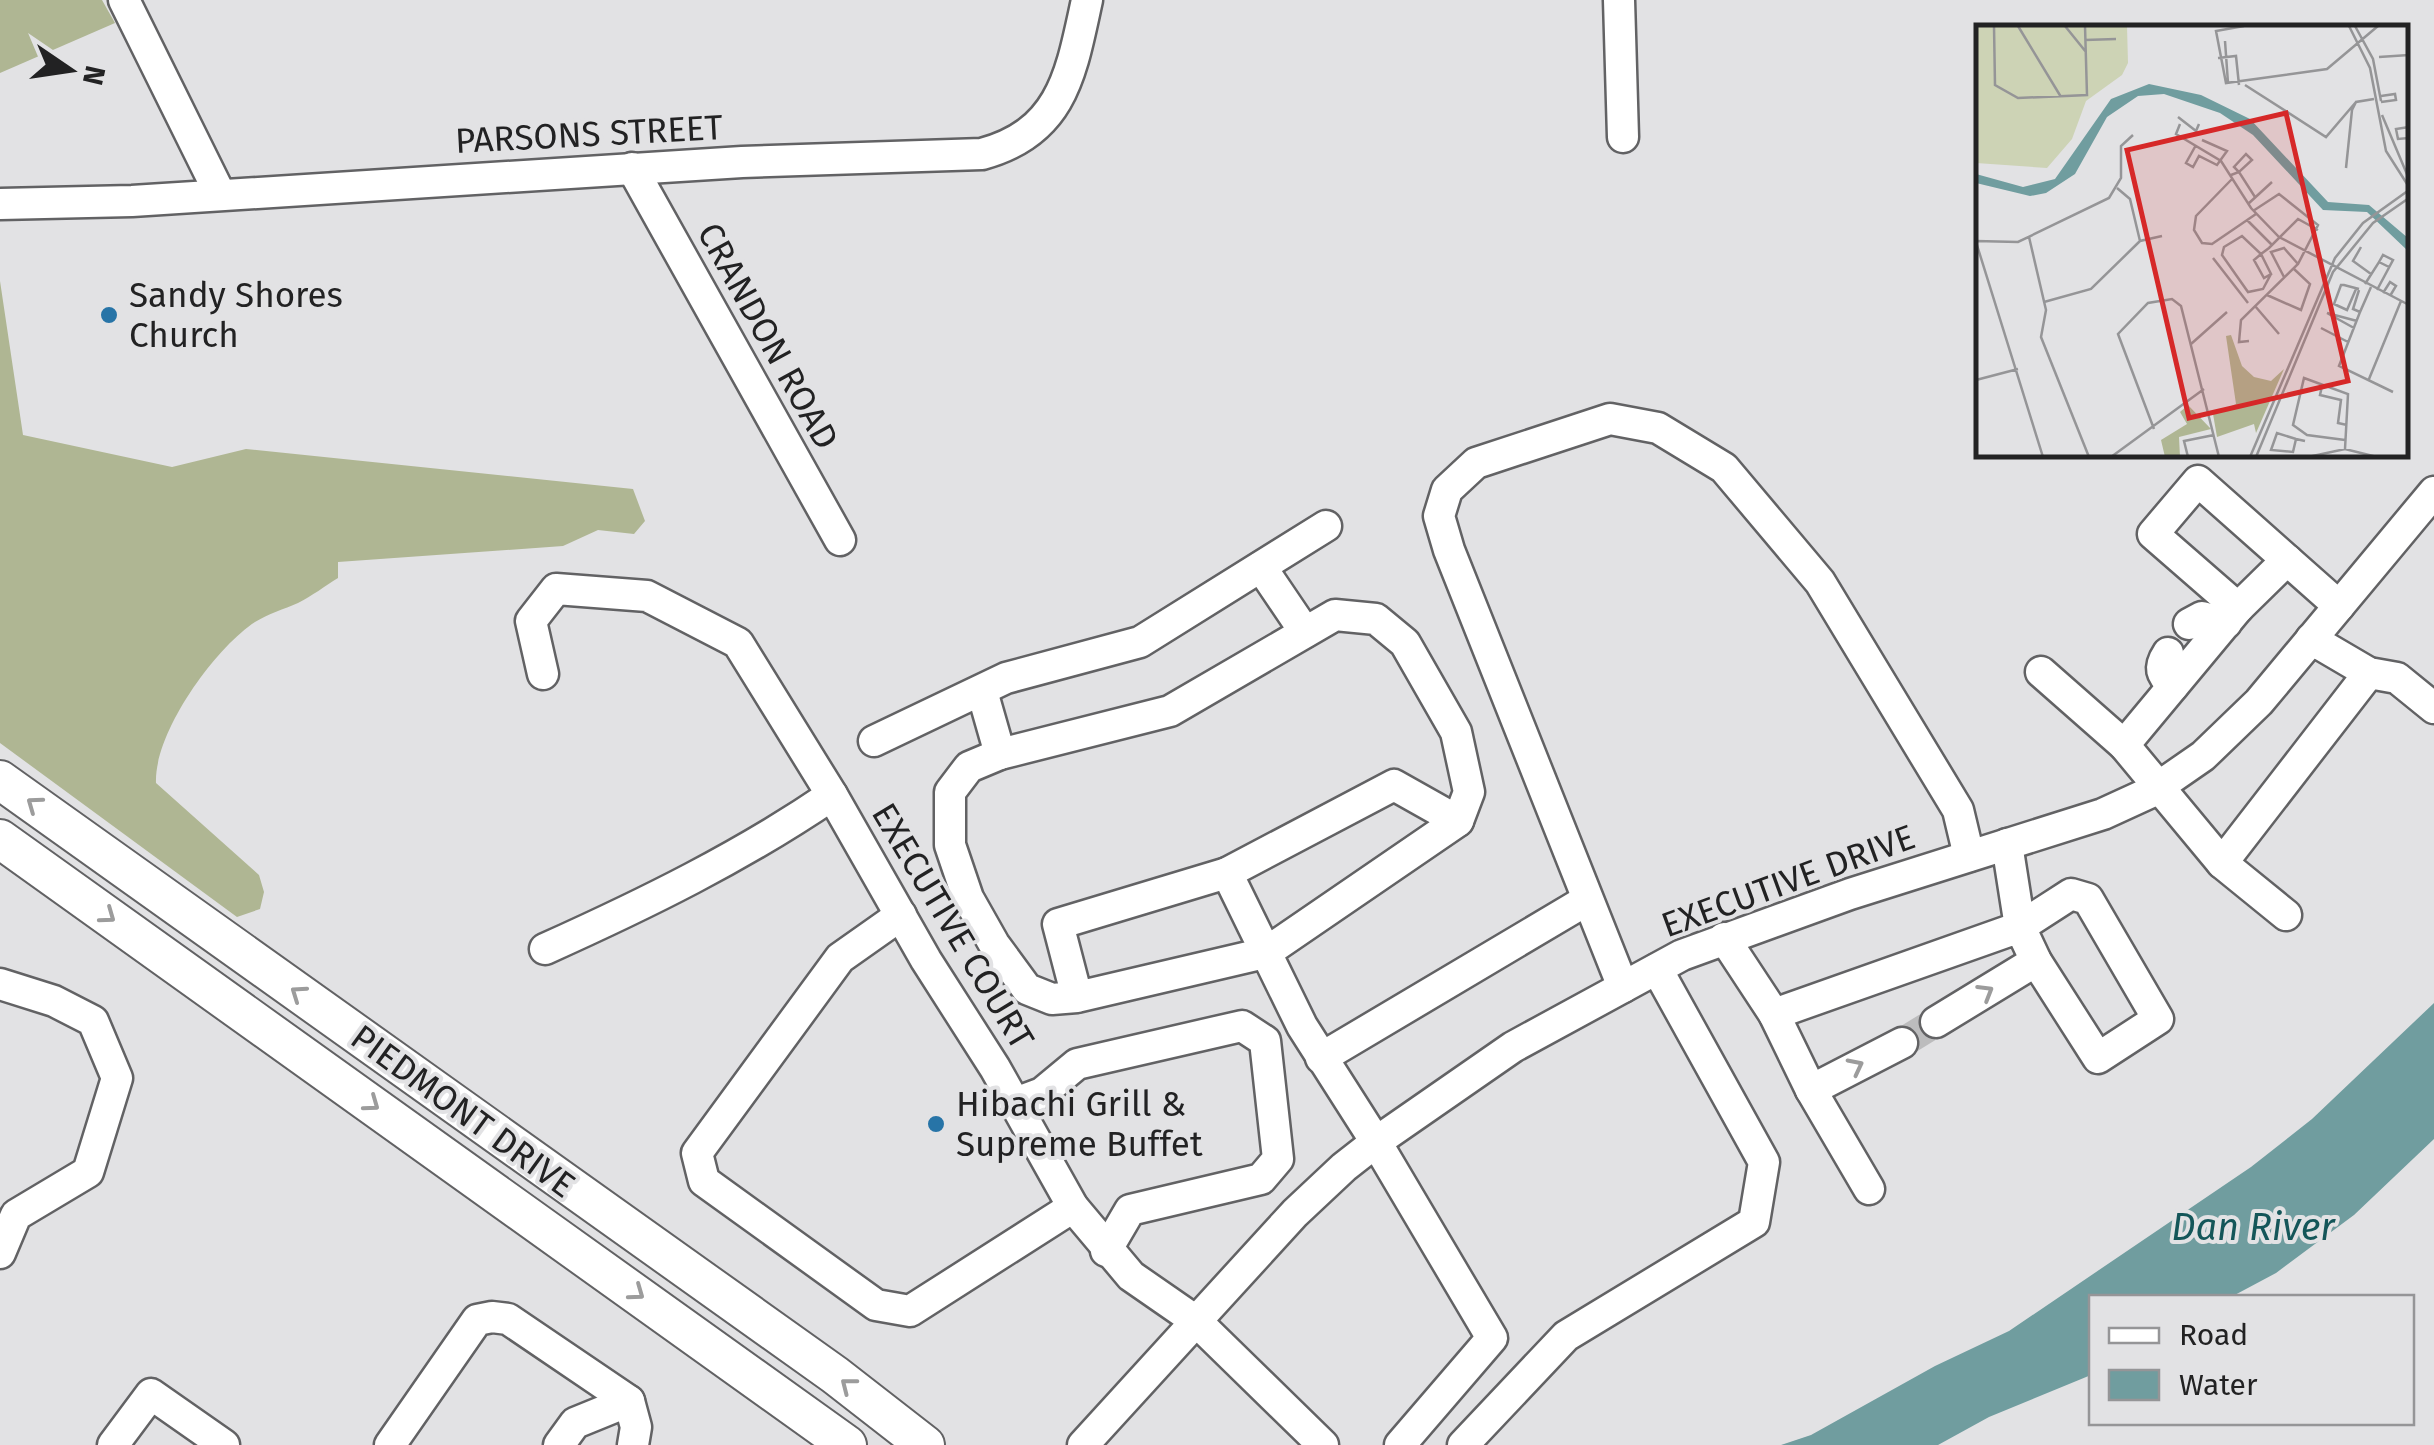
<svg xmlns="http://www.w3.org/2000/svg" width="2434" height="1445" font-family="'Fira Sans',sans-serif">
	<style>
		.forest { fill: #afb693 }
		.water { fill: #709d9f }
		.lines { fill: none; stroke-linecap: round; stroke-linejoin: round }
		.minor-tunnel { stroke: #bcbcbd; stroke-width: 30; stroke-dasharray: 30 15; stroke-linecap: butt }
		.minor-casing { stroke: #626264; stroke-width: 35 }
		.major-casing { stroke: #626264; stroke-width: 42 }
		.minor { stroke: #fff; stroke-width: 30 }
		.major { stroke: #fff; stroke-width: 38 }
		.oneway { stroke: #9c9c9c }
		.poi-dot { fill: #2774a7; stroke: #e2e2e4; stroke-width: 4 }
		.labels { text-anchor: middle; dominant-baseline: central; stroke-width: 8; stroke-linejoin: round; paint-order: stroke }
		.street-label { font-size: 35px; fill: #222223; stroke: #e2e2e4 }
		.poi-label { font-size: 35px; fill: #222223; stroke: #e2e2e4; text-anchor: start }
		.water-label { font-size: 38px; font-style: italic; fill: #145659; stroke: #e2e2e4 }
		.inset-road { fill: none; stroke: #959597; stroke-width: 2.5 }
		.view { fill: #d62828; fill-opacity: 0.15; stroke: #d62828; stroke-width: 5 }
		.inset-edge { fill: none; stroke: #222223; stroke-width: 5 }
	</style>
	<rect width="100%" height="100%" fill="#e2e2e4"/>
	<g class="forest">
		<polygon points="0,0 102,0 115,23 0,73"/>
		<path d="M 0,281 L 23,435 L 172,467 L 246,449 L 633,489 L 645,521 L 634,534 L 598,530 L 563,546 L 338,562 L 338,578 C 325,586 312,596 298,603 C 284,609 268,614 255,622 C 214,649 154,733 156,783 L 259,875 L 264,892 L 260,909 L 237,917 L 0,743 Z"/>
	</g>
	<polygon class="water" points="2434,1003 2434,1139 2354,1215 2276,1273 2231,1297 2092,1298 2091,1375 1989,1417 1938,1445 1781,1445 1811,1435 1935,1366 2009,1331 2251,1167 2312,1119"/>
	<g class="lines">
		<polyline class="minor-tunnel" points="1902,1043 1936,1022"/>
		<defs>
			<g id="minor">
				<polyline points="124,0 220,194"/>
				<polyline points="1619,0 1623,137"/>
				<polyline points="632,168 840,540"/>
				<path d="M 0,204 L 132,201 L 742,162 L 982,154 C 1063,132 1071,73 1087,0"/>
				<polyline points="1261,567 1305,632"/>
				<polyline points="2339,606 2198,481 2153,534 2238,608 2124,745 2222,863 2369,673"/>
				<polyline points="2238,608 2287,560"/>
				<polyline points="2189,624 2202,617 2226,623"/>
				<polyline points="2311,639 2369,673 2397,678 2434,708"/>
				<path d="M 2168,653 C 2158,668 2161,674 2173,686"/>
				<polyline points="2041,672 2124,745"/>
				<polyline points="543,674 531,621 556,589 647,596 738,643 832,795 926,960 995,1068 1073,1207 1131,1276 1196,1321 1323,1445"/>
				<polyline points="982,691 1000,754"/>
				<polyline points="874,741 1006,678 1140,642 1326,526"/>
				<polyline points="2222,863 2286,915"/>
				<polyline points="1227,873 1394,785 1458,821"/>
				<polyline points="901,915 840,958 697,1153 704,1181 876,1305 910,1311 1073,1207"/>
				<polyline points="1724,938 1774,1014 1811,1090 1869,1189"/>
				<path d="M 545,949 C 645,904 741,857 832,795"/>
				<polyline points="0,984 54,1001 93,1021 117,1078 88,1172 16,1215 0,1253"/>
				<polyline points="1623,987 1449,550 1439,516 1447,490 1476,463 1610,419 1658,428 1724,468 1820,582 1958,810 1969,856"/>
				<polyline points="1077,997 1052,999 1027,989 994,944 968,898 950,845 950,792 969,767 1000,754 1170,711 1335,615 1376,619 1405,643 1456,732 1469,792 1458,821 1265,953 1077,997 1058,924 1227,873 1302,1026 1376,1142 1492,1338 1400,1445"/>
				<polyline points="1774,1014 2020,927 2071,894 2088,899 2158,1019 2098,1058 2036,961 2020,927 2007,844"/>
				<polyline points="1936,1022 2036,961"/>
				<polyline points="1321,1058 1587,900"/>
				<polyline points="1811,1090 1902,1043"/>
				<polyline points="1015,1103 1042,1093 1077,1064 1242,1026 1265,1041 1278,1159 1261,1179 1130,1210 1106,1251"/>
				<polyline points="113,1445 151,1394 224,1445"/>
				<polyline points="390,1445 477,1320 492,1317 508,1319 629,1401 636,1427 633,1445"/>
				<polyline points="559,1445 575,1423 629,1401"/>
				<polyline points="1083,1445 1295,1213 1344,1167 1376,1142 1513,1047 1682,955 1850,894 2103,814 2151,792 2203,756 2259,702 2434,492"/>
				<polyline points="1463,1445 1566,1336 1754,1222 1764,1162 1657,969"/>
			</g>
			<g id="major">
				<polyline points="0,780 835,1375 925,1445"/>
				<polyline points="0,839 847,1445"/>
			</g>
		</defs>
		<use href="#minor" class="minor-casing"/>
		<use href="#major" class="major-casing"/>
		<use href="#minor" class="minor"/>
		<use href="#major" class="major"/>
	</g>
	<defs><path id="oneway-chevron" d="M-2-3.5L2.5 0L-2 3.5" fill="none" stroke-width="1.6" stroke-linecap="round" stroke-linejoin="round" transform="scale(2.5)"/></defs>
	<g class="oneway">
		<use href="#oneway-chevron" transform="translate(34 804) rotate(-144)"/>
		<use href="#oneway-chevron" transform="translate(108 916) rotate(36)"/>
		<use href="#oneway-chevron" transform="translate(1986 992) rotate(-31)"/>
		<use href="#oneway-chevron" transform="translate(298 993) rotate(-145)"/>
		<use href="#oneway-chevron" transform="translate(1856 1066) rotate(-27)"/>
		<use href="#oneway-chevron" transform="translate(372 1104) rotate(36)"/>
		<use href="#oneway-chevron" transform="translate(637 1293) rotate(36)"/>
		<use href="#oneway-chevron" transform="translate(848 1385) rotate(-142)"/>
	</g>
	<g class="poi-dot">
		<circle cx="109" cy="315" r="10"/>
		<circle cx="936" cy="1124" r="10"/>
	</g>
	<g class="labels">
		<g class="street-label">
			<text transform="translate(589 134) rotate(-3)">PARSONS STREET</text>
			<text transform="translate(768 336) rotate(61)">CRANDON ROAD</text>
			<text transform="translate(1788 881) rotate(-20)">EXECUTIVE DRIVE</text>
			<text transform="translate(953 926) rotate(59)">EXECUTIVE COURT</text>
			<text transform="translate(463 1111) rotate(36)">PIEDMONT DRIVE</text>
		</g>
		<g class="poi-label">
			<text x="129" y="295">Sandy Shores<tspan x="129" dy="40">Church</tspan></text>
			<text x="956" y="1104">Hibachi Grill &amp;<tspan x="956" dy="40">Supreme Buffet</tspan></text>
		</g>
		<g class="water-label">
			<text x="2253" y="1227">Dan River</text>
		</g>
	</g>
	<g transform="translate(1976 25)">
		<rect width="432" height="432" fill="#e2e2e4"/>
		<path d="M 0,1 L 151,1 L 152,38 L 146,50 L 110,76 L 96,114 L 71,143 L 0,138 Z" fill="#cdd3b5"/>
		<path d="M 255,310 L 266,341 L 278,352 L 295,356 L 308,344 L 280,408 L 278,399 L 241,412 L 237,389 L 260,379 L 250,311 ZM 212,380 L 235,404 L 203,412 L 204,432 L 189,432 L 185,415 L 211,399 L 204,387 Z" fill="#afb693"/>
		<path d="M 173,59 L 225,70 L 274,94 L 352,177 L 393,180 L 432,213 L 432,226 L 391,187 L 347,185 L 277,110 L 244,88 L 188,69 L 162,71 L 131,92 L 99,149 L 70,168 L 54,171 L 0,158 L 0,149 L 47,162 L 79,154 L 135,74 Z" fill="#709d9f"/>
		<path class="inset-road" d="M 18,1 L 19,60 L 42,73 L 111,70 L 109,1M 42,1 L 85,72M 89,1 L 110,27M 268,1 L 240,6 L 250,58 L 351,44 L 402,1M 373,1 L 394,43 L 410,126 L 433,162M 379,1 L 397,34 L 405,76M 109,15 L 140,14M 249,16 L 252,58M 403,32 L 433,30M 242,33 L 260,31 L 263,60M 269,60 L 350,112 L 380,77M 405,71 L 419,69 L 420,75 L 405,77M 406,90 L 433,154M 202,92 L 220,106 L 223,99M 204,99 L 200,109 L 245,136 L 275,183 L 303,212 L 433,280M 433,102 L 420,104 L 422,114 L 433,113M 220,120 L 210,138 L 217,142 L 223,131 L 241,140 L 251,126 L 226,115M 370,143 L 376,85 L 380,77 L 398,74M 255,150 L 263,147 L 276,135 L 270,129 L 258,142 L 263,147 L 279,172M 256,154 L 220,191 L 218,205 L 226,218 L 236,219 L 280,189M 141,163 L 154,174 L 164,216M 272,179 L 296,157M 271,195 L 296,220M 53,212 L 70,285 L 65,312 L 113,432M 0,216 L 42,217 L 133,173 L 145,153 L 145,121 L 157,110M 0,217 L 67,432M 385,222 L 377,236 L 395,249M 237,233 L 272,278M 295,249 L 287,264 L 272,267 L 246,230 L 248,222 L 266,211 L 285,229 L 295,249 L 288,253 L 278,235 L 285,229 L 293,223 L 322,194 L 342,205M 308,252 L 295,227 L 308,223 L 322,239M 389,259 L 403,237 L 413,242M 380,264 L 371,285 L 358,279 L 365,260 L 368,260 L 383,264M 383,265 L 377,284 L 384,287 L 395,262M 401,265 L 417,235 L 407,230 L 403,237M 407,268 L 414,257 L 420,261 L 414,271M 291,270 L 325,285 L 334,259 L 318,244M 68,277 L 115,264 L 164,216 L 186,211M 279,281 L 303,309M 384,287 L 363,341 L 417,367M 351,288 L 381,296M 351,288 L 378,303M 345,303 L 372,317M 273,316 L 263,317 L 265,295 L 322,239 L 342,200 L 303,169 L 277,186M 215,319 L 251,287M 393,354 L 425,276M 0,355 L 42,344M 346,361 L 344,370 L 365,375 L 362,398 L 371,400M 178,404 L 142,309 L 172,278 L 196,274 L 205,281 L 243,432M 320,414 L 317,427 L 295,425 L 301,408 L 320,414 L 329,416M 369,424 L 372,369 L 328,353 L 317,400 L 331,410 L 369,415M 135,432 L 228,364M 212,432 L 208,416 L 238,410M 274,432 L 359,233 L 387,198 L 433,165M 280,432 L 357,247 L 397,198 L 433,173M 332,432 L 369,424 L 401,432"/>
		<path class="view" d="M 310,88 L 372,356 L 213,393 L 151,125 Z"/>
		<rect width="432" height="432" class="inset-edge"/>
	</g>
	<rect x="2089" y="1295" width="325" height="130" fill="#e2e2e4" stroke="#959597" stroke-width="2.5"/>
	<rect x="2109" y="1328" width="50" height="15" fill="#ffffff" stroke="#959597" stroke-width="2.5"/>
	<text x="2179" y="1345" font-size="30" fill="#222223">Road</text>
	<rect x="2109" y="1370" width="50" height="30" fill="#709d9f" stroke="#959597" stroke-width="2.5"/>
	<text x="2179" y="1395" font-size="30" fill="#222223">Water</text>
	<g transform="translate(70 70) rotate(103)" stroke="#e2e2e4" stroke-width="8" paint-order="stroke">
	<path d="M0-8L18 38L0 25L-18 38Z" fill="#222223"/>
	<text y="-15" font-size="28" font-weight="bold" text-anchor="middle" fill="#222223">N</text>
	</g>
</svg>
